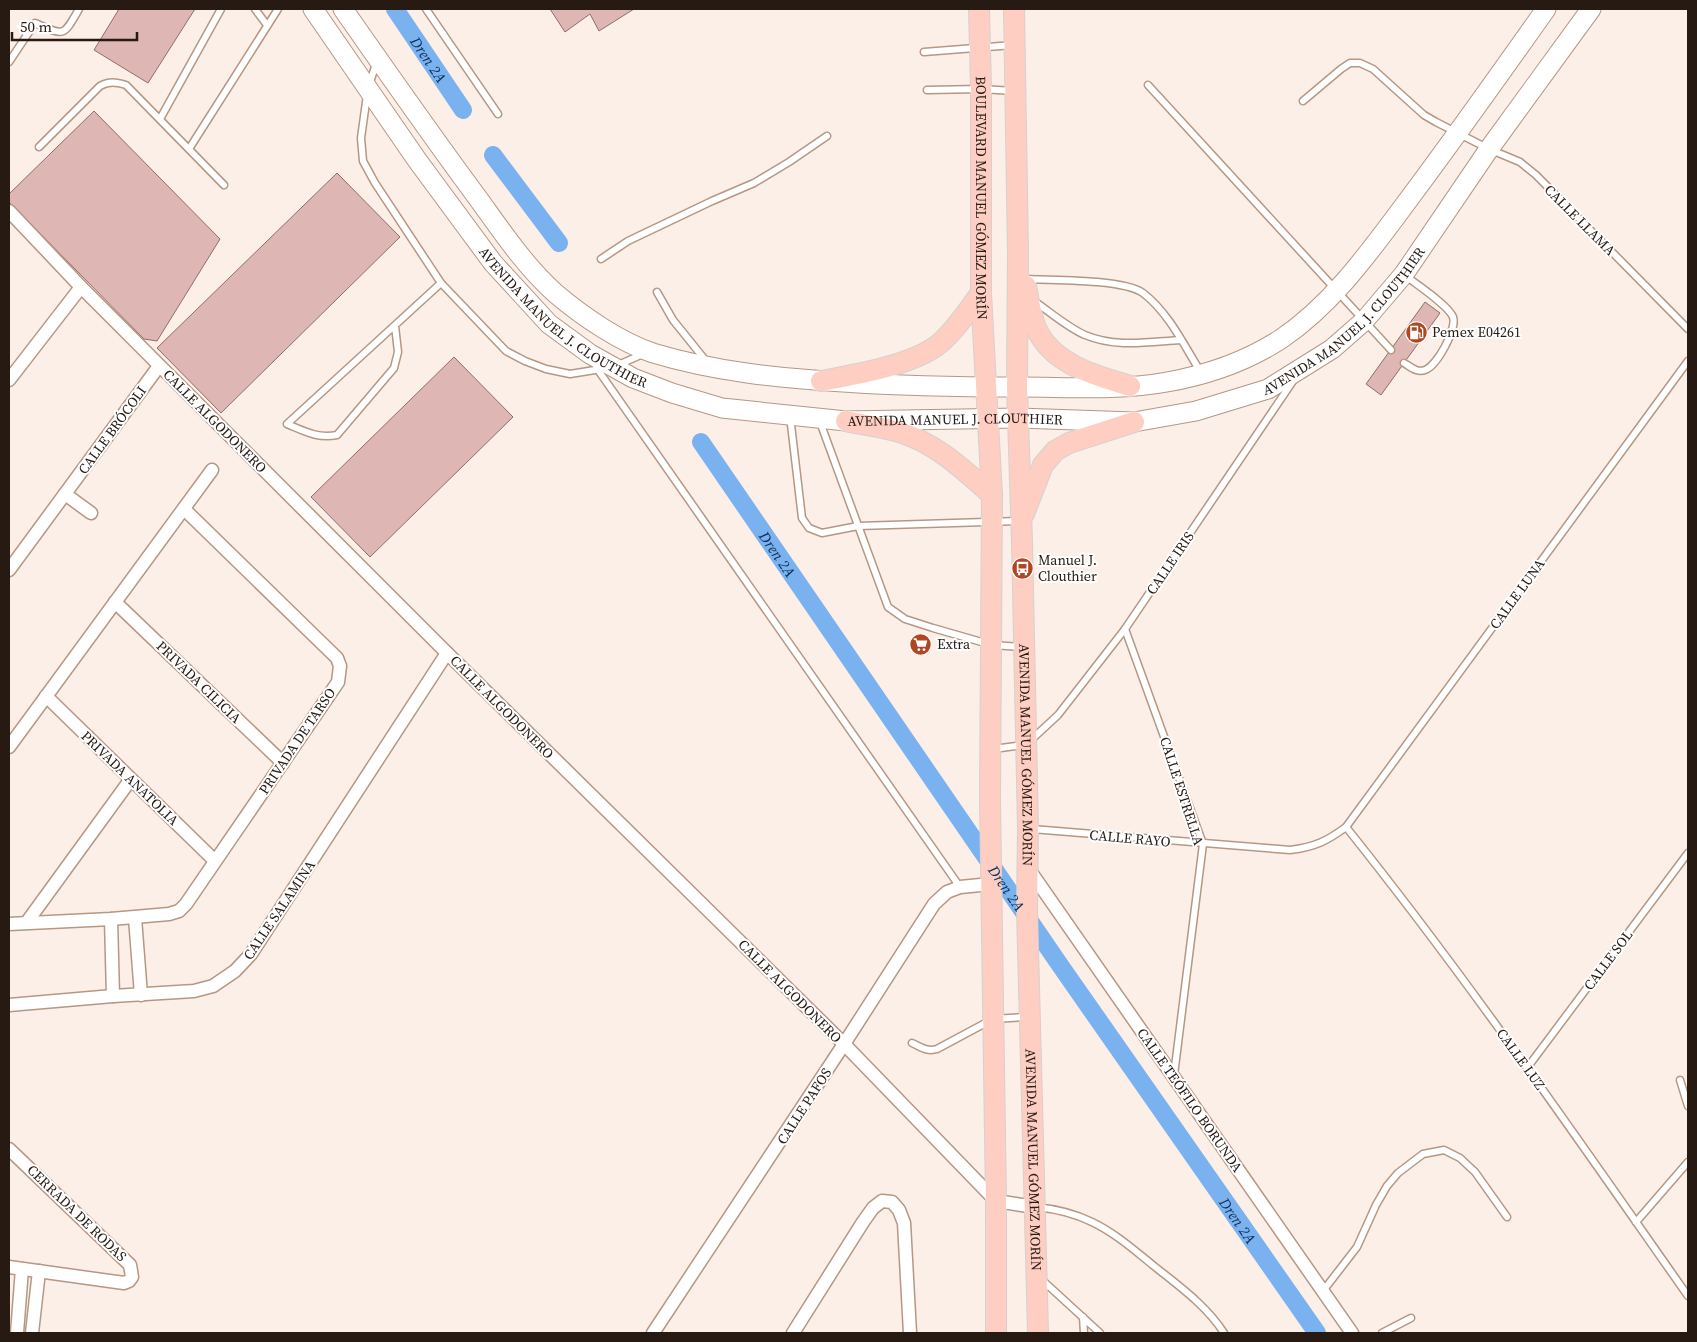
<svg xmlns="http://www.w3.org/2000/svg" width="1697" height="1342" font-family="'Source Serif 4',serif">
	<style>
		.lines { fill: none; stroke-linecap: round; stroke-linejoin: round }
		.canal { stroke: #7ab1ef; stroke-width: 18 }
		.building { fill: #deb6b4; stroke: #916d6b }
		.service-casing { stroke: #b69784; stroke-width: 9 }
		.minor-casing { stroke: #b69784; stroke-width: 15 }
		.secondary-casing { stroke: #b69784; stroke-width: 21 }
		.primary-casing { stroke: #d4d1d0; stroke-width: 22 }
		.service { stroke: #fff; stroke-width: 6 }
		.minor { stroke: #fff; stroke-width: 12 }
		.secondary { stroke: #fff; stroke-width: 19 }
		.primary { stroke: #fecec3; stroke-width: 20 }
		.labels { text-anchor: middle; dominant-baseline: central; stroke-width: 4; stroke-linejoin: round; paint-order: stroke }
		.street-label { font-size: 14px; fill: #261a13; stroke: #fff }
		.poi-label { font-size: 14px; fill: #261a13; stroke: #fff; text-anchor: start }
		.water-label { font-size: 15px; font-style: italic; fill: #0a3158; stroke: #fff }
	</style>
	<rect width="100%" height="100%" fill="#fcefe7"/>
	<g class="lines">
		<g class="canal">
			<path id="s1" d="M 395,9 L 463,110"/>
			<polyline points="493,155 559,243"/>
			<path id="s2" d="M 701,442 L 1062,968 L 1317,1333"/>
		</g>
	</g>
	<g class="building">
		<polygon points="119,9 195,9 148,83 94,50"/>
		<polygon points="550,9 634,9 599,31 590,14 565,32"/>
		<polygon points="94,111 220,239 157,341 144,339 9,202 9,194"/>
		<polygon points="337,173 400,237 221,413 157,348"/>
		<polygon points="1425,302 1440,313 1381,395 1366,384"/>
		<polygon points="454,357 513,417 370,557 311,497"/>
	</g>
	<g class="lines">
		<defs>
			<g id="service">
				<polyline points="255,9 267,25"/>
				<polyline points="426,9 498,114"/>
				<polyline points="924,52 1013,45"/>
				<path d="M 9,62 L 35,23 C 65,36 63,37 79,9"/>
				<polyline points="369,85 377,61"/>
				<polyline points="1148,85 1391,350"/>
				<polyline points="927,90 981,89 1014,91"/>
				<polyline points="367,95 361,138 363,161 375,183 441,283 506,351 525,361 546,369 570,374 601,369"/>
				<polyline points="1303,101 1341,69 1350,63 1360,63 1373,69 1424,115 1436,122 1489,149 1520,162 1536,175 1688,329"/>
				<polyline points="160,119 221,9"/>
				<path d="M 39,147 L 100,86 C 109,81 116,82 126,85 L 224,185"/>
				<polyline points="189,149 278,9"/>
				<polyline points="601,259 628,241 712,201 754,183 789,162 827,136"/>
				<path d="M 1024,279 C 1051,280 1124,279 1143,293 C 1168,312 1184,345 1200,371"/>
				<polyline points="657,292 673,320 706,361"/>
				<path d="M 1034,301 C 1050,312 1067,327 1085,335 C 1116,348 1148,342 1181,340"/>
				<path d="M 395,326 L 398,352 L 394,368 L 337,435 C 318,439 304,431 287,424 L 441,283"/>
				<path d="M 1404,363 C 1411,367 1417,373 1425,370 C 1437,366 1457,329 1453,317 C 1448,305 1417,285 1406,276"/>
				<polyline points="618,365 643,354"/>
				<polyline points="598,370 960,887"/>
				<polyline points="790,416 802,518 809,528 822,533 858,526 1018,521"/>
				<polyline points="820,422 888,607 905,619 933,628 992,645 1020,647"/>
				<polyline points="1125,629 1203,844 1174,1075"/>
				<polyline points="1031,740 1058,715 1125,629 1293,381"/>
				<polyline points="993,749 1023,745"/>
				<path d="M 1346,827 C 1467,978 1577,1138 1688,1296"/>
				<path d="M 1032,829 L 1290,850 C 1315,847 1327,841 1346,827 L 1688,361"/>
				<path d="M 912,1043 C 921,1047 927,1052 937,1049 L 993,1019 L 1026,1017"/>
				<polyline points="1527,1068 1688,853"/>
				<polyline points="1680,1080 1688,1106"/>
				<path d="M 1036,1207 C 1056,1209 1074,1213 1092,1222 C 1115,1233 1134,1250 1154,1266 C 1179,1286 1207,1306 1224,1333"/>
				<polyline points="1636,1222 1688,1162"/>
				<polyline points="1041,1279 1100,1333"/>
				<polyline points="1323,1291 1357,1247 1376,1205 1387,1186 1398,1173 1423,1154 1444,1150 1460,1158 1475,1172 1507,1217"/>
				<polyline points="1083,1317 1084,1333"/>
				<polyline points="1382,1333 1411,1318"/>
			</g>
			<g id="minor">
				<polyline points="9,211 81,287 447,653 844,1044 996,1201 1035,1207"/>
				<polyline points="9,380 81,287"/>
				<polyline points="65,494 91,513"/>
				<polyline points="9,570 159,366"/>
				<polyline points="115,602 283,763"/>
				<polyline points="46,696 215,861"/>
				<polyline points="9,747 212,470"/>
				<polyline points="1028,868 1352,1333"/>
				<polyline points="135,918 141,995"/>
				<polyline points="111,919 113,996"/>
				<polyline points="27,922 131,779"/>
				<polyline points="9,924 111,919 169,914 179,911 186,904 338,682 340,666 337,658 184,509"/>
				<polyline points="9,1005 113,996 194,991 213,986 235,971 251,954 447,653"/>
				<polyline points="9,1149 130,1265 132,1277 129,1281 124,1283 9,1267"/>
				<polyline points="17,1333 22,1269"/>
				<polyline points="32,1333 39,1271"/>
				<polyline points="653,1333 844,1044 934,904 947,892 960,887 991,884"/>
				<polyline points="793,1333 863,1222 873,1208 882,1201 892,1202 899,1210 904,1223 910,1333"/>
			</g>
			<g id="secondary">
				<path id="s3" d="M 313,9 L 417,160 L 493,263 L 549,324 L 590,354 L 633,378 L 672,393 L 722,408 L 846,421 L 1018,418 L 1134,422 L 1196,411 L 1268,389 L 1332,349 L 1364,321 L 1404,274 L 1489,149 L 1591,9"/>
				<path d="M 343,9 C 387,72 431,135 477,197 C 501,230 524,265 555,293 C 582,316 620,342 653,353 C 716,372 779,378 843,382 C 903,386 961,387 1021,387 C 1069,387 1119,391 1167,382 C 1207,375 1247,361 1281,339 C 1333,304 1370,251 1406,203 C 1454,139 1500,74 1546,9"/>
			</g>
			<g id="primary">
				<path id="s4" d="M 979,9 L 981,89 L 981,293 L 992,495 L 990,799 L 996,1201 L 996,1333"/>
				<path id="s5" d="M 1014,9 L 1018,253 L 1017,387 L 1022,542 L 1028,829 L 1027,909 L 1038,1333"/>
				<path d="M 1026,286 C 1029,301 1031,320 1039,334 C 1057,366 1098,376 1130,386"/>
				<path d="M 821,381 C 854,375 913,365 939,344 C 955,331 968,310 981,293"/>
				<path d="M 846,421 C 863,425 882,427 899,432 C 936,443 964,470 992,495"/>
				<polyline points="1024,514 1043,465 1055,451 1069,443 1134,422"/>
			</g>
		</defs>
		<use href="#service" class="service-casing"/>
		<use href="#minor" class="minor-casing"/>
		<use href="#secondary" class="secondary-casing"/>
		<use href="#primary" class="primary-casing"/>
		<use href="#service" class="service"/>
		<use href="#minor" class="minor"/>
		<use href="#secondary" class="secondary"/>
		<use href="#primary" class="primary"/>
	</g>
	<defs>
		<symbol id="fuel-disc" viewBox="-11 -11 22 22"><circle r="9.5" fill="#af4822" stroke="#fff"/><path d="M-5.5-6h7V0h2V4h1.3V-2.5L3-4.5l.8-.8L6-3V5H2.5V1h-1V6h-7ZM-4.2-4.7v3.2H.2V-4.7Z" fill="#fff"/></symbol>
		<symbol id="bus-disc" viewBox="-11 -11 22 22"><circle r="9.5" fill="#af4822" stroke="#fff"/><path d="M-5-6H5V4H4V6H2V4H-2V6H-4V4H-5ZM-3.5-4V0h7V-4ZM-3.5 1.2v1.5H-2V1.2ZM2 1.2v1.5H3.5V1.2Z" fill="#fff"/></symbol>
		<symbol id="supermarket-disc" viewBox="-11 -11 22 22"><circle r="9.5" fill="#af4822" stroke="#fff"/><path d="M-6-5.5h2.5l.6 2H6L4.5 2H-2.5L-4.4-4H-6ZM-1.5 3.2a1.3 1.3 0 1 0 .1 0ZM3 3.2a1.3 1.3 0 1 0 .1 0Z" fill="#fff"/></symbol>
	</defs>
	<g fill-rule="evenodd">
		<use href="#fuel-disc" x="1404" y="320" width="25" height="25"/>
		<use href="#bus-disc" x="1010" y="556" width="25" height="25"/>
		<use href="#supermarket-disc" x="908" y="632" width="25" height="25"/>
	</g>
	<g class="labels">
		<g class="street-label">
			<text stroke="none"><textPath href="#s4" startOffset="189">BOULEVARD MANUEL GÓMEZ MORÍN</textPath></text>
			<text transform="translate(1580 220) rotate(45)">CALLE LLAMA</text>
			<text stroke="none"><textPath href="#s3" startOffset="401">AVENIDA MANUEL J. CLOUTHIER</textPath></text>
			<text stroke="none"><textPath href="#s3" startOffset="1242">AVENIDA MANUEL J. CLOUTHIER</textPath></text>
			<text stroke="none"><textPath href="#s3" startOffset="822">AVENIDA MANUEL J. CLOUTHIER</textPath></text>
			<text transform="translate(215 421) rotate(45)">CALLE ALGODONERO</text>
			<text transform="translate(112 430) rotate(-54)">CALLE BRÓCOLI</text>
			<text transform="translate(1170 563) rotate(-56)">CALLE IRIS</text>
			<text transform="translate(1517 594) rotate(-54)">CALLE LUNA</text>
			<text transform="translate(199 682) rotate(44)">PRIVADA CILICIA</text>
			<text transform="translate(502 707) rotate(45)">CALLE ALGODONERO</text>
			<text transform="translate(297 741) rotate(-56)">PRIVADA DE TARSO</text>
			<text stroke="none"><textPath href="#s5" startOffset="746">AVENIDA MANUEL GÓMEZ MORÍN</textPath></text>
			<text transform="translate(130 778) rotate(44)">PRIVADA ANATOLIA</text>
			<text transform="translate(1182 791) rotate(72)">CALLE ESTRELLA</text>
			<text transform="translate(1130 838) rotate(5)">CALLE RAYO</text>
			<text transform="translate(279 910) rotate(-56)">CALLE SALAMINA</text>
			<text transform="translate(1608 960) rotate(-53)">CALLE SOL</text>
			<text transform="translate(790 991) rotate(45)">CALLE ALGODONERO</text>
			<text transform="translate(1521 1059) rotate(54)">CALLE LUZ</text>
			<text transform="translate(1190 1100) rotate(55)">CALLE TEÓFILO BORUNDA</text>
			<text transform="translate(804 1106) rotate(-57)">CALLE PAFOS</text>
			<text stroke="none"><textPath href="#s5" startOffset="1151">AVENIDA MANUEL GÓMEZ MORÍN</textPath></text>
			<text transform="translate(77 1213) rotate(44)">CERRADA DE RODAS</text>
		</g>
		<g class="poi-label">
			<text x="1432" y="332">Pemex E04261</text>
			<text x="1038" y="560">Manuel J.<tspan x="1038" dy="16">Clouthier</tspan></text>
			<text x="937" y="644">Extra</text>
		</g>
		<g class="water-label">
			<text stroke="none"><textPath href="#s1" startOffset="61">Dren 2A</textPath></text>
			<text stroke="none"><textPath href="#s2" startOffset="136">Dren 2A</textPath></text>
			<text stroke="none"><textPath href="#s2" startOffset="541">Dren 2A</textPath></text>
			<text stroke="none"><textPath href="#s2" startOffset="946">Dren 2A</textPath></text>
		</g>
	</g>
	<rect width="1697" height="1342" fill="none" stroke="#261a13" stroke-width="20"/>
	<path d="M12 32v8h125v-8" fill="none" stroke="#261a13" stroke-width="2.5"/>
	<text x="20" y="32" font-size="15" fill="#261a13" stroke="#ffffff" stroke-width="4" paint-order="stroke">50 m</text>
</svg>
